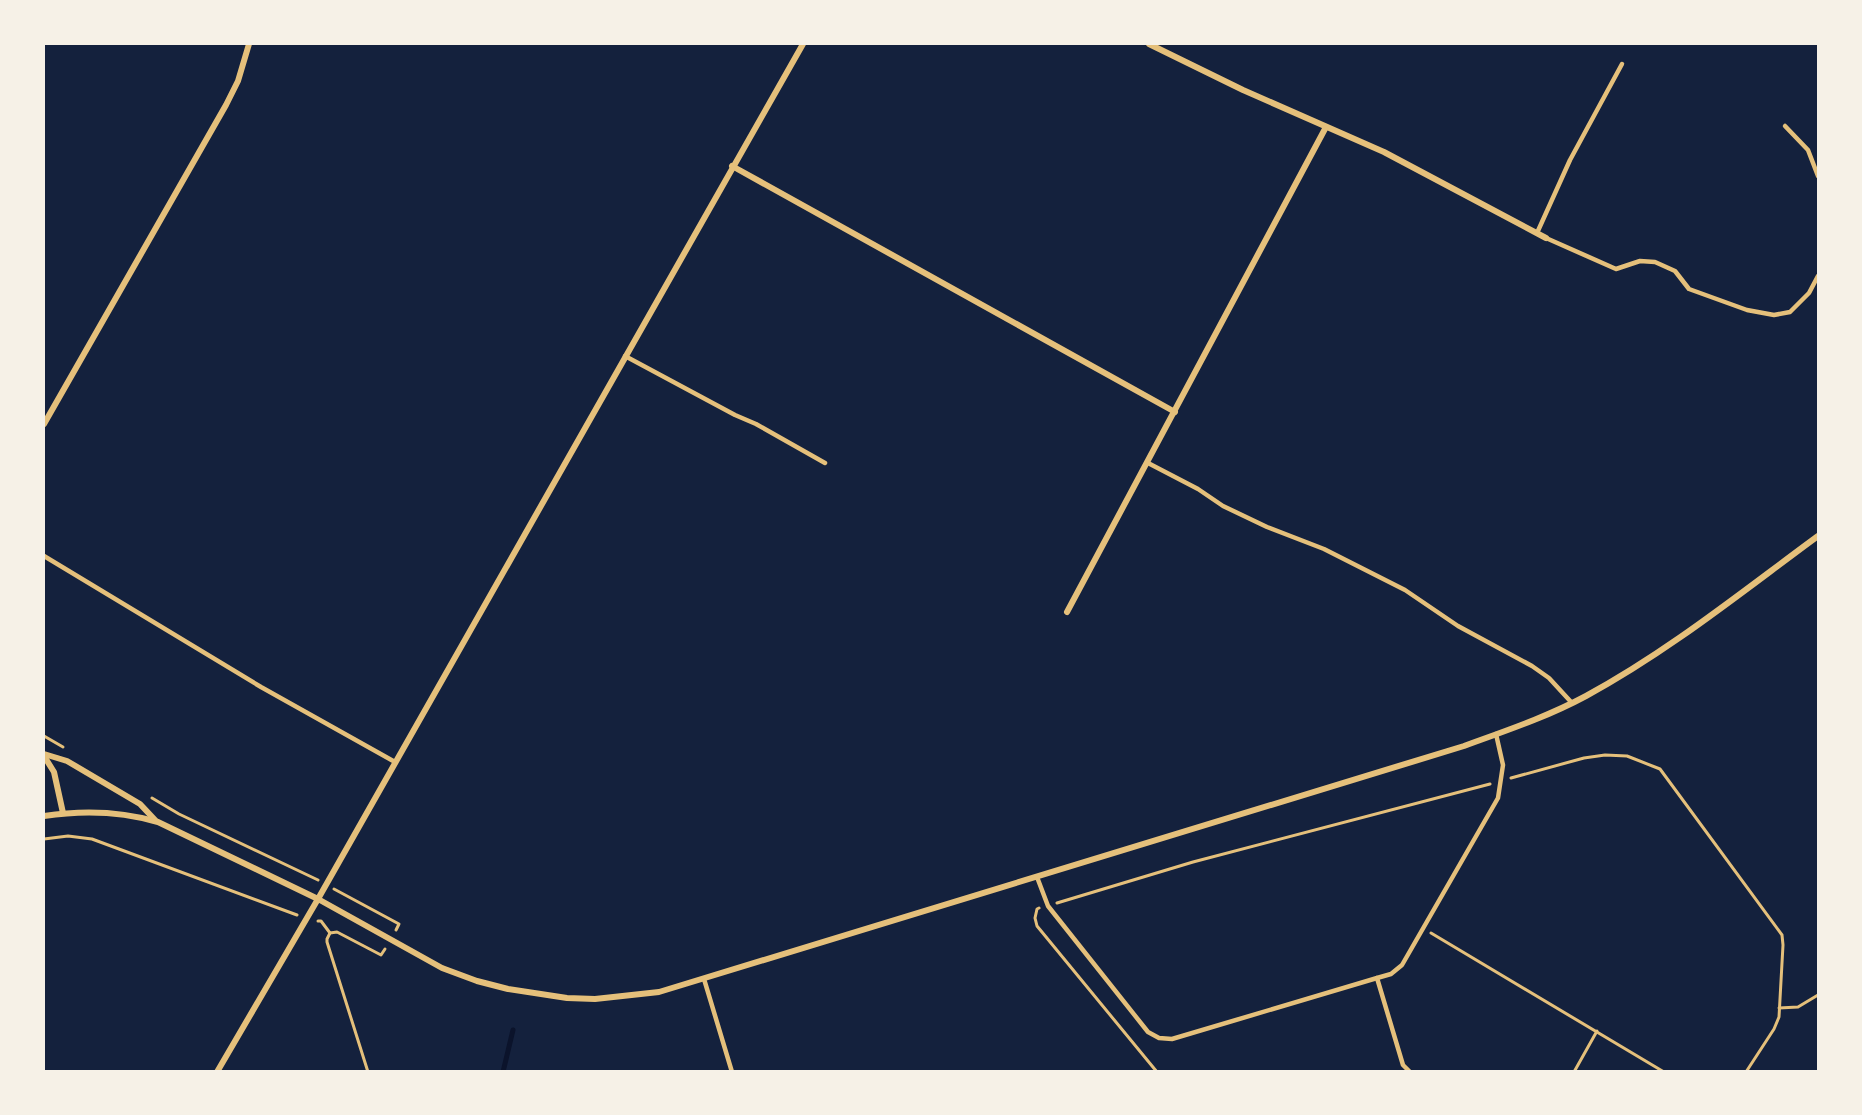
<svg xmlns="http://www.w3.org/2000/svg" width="1862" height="1115" font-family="Inter,sans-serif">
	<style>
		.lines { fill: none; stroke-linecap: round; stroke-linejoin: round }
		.stream { stroke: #0b132b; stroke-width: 5 }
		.path { stroke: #e5c07b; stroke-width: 3 }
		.service { stroke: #e5c07b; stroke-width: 4.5 }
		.minor { stroke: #e5c07b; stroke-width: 6 }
	</style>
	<rect width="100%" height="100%" fill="#14213d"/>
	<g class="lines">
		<polyline class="stream" points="503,1072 513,1030"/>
		<g class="path">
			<polyline points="44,736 63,747"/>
			<polyline points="1511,778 1584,758 1605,755 1627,756 1660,769 1782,935 1783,945 1779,1017 1774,1029 1746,1072"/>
			<polyline points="152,798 179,814 318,880"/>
			<polyline points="44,839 68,836 92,839 297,915"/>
			<polyline points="334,889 399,924 396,930"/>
			<polyline points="1057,903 1193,862 1490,784"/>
			<polyline points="1039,908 1037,909 1035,918 1037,926 1157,1072"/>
			<polyline points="318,921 321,921 330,933"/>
			<polyline points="330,933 337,932 381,955 385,949"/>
			<polyline points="330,933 327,939 327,942 368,1072"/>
			<polyline points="1431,933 1664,1072"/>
			<polyline points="1779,1008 1798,1007 1818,995"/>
			<polyline points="1574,1072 1597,1031"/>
		</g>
		<g class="service">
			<polyline points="1785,126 1808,150 1818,176"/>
			<polyline points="1537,233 1570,160 1622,64"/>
			<polyline points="1546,238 1616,269 1640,261 1655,262 1675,271 1689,289 1747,310 1774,315 1790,312 1809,293 1818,276"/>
			<polyline points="625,356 735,415 756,424 825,463"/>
			<polyline points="1148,463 1198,489 1223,506 1267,527 1324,549 1405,590 1458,626 1532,666 1549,678 1572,703"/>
			<polyline points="44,556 261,687 395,762"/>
			<polyline points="1037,877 1048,906 1148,1032 1159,1038 1172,1039 1377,978 1391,974 1402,965 1498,798 1503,765 1496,734"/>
			<polyline points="1377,978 1403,1065 1410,1072"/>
			<polyline points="704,979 732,1072"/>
		</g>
		<g class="minor">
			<polyline points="1149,44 1243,90 1384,152 1546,238"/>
			<polyline points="732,166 1175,412"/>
			<polyline points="44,424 226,105 238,81 249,44"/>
			<polyline points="1067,612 1326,127"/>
			<polyline points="44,754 67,761 140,804 155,820"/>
			<polyline points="44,756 54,772 63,813"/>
			<path d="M 44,816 C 83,810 120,811 158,822 L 318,899 L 442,968 L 477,981 L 508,989 L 567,998 L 595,999 L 659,992 L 1464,746 C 1505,731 1547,717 1586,696 C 1669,651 1743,591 1818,536"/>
			<polyline points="217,1072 318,899 803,44"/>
		</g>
	</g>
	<rect width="1862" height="1115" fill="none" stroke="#f6f1e7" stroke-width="90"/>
</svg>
